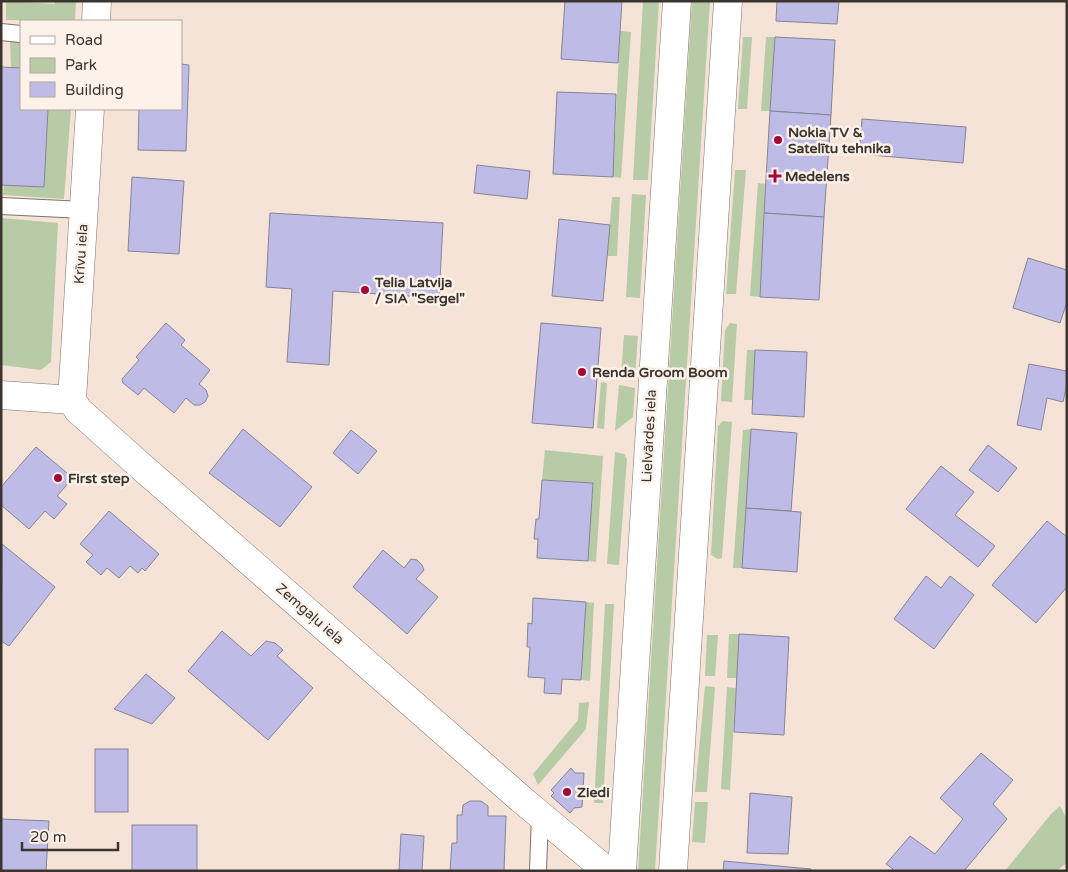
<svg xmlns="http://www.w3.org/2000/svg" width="1068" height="872" font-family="'Varela Round',sans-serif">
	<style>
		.green { fill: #b7cca6 }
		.building { fill: #bebce6; stroke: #858495 }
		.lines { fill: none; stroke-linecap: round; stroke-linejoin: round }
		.service-casing { stroke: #817267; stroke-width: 18 }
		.minor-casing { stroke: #817267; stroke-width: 29 }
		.secondary-casing { stroke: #817267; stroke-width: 29 }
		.service { stroke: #fff; stroke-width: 16 }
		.minor { stroke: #fff; stroke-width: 28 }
		.secondary { stroke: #fff; stroke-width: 28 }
		.poi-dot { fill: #a4093a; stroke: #fdf2ea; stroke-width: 2 }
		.labels { text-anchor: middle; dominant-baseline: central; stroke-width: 5; stroke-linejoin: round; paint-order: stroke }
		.poi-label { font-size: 14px; font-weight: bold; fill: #3b342f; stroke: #fdf2ea; text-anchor: start }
		.street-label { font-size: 14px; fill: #3b342f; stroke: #fdf2ea }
	</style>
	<rect width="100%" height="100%" fill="#f5e3d7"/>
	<g class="green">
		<polygon points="6,1 55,4 55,1 76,1 75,21 6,20"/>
		<polygon points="643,1 659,1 648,180 633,180"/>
		<polygon points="692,1 710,1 655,871 638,871"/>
		<polygon points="620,31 631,32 621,178 613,177"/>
		<polygon points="743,37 752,37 747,109 738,109"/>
		<polygon points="766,37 775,37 770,111 761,111"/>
		<polygon points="10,40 21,41 21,68 11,68"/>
		<polygon points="48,109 71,109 64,199 3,195 4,185 44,187"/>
		<polygon points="735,170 746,170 736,294 726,294"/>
		<polygon points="758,183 765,184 760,297 750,296"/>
		<polygon points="632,194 646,195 640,298 626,297"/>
		<polygon points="612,197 620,197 617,256 607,256"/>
		<polygon points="2,218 58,223 51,362 41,370 1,365"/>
		<polygon points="730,323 737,324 732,402 721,401 725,330"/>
		<polygon points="624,335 638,336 635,375 621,374"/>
		<polygon points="747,350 755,350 753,400 744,400"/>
		<polygon points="601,382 607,383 604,429 597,428"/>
		<polygon points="619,385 635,388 633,417 615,431"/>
		<polygon points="723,421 732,422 722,558 718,559 711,555 718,426"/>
		<polygon points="751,429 742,568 733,568 743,430"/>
		<polygon points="545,450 603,456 596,562 588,561 593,483 542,480"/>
		<polygon points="615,452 624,454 627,459 619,565 607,564"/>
		<polygon points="586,602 594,603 590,681 581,680"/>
		<polygon points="605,604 614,604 603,803 594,803"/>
		<polygon points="729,634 739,634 737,678 727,678"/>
		<polygon points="707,635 718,635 715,676 705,676"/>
		<polygon points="705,686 715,687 707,792 695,792"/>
		<polygon points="727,687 736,688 730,790 721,789"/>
		<polygon points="589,702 586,729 538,785 533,774 578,720 579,703"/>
		<polygon points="695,802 708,802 705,843 692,842"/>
		<polygon points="1060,806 1067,819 1067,863 1056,871 1005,871 1051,814"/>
	</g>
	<g class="building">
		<polygon points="565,1 622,1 618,63 561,59"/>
		<polygon points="777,1 839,1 837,24 776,21"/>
		<polygon points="775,37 835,40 831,115 770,111"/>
		<polygon points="181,64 189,65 186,151 138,150 139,109 181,109"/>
		<polygon points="1,67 21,68 21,109 48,109 44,187 1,185"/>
		<polygon points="557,92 616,94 613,177 553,174"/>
		<polygon points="770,111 831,115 824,217 764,213"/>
		<polygon points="862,119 966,127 963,163 859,154"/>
		<polygon points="477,165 530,171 527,199 474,193"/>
		<polygon points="132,177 184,181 179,254 128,251"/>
		<polygon points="270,213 443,223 439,298 333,291 329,365 287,362 292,289 266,287"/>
		<polygon points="764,213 824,217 819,300 760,297"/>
		<polygon points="559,219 610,225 603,301 552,296"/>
		<polygon points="1028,258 1067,270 1067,302 1060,323 1013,308"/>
		<polygon points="166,323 185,340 181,345 210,370 199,384 206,390 208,396 205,402 200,405 194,405 186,398 174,413 144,388 138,395 123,383 122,379 139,360 136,357"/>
		<polygon points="541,323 601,328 593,428 532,423"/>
		<polygon points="755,350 807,352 804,417 752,414"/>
		<polygon points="1029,364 1067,371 1067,384 1063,402 1047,398 1041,430 1017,425"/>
		<polygon points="243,429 312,487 280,527 209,473"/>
		<polygon points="751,429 797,433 791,511 746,508"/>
		<polygon points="351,430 377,451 358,474 333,453"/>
		<polygon points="988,445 1017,468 998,492 969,470"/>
		<polygon points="36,447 73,478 57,496 67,504 54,519 45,511 29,529 1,505 1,487"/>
		<polygon points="941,466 974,492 955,515 995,546 978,567 906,509"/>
		<polygon points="542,480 593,483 588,561 537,558 538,539 534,539 536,519 539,519"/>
		<polygon points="746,508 801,512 797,572 742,568"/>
		<polygon points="109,511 159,554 145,571 142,568 138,573 130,566 119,578 107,568 101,575 86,562 93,555 80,544"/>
		<polygon points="1047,521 1067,537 1067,587 1036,623 992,585"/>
		<polygon points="2,544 55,587 9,646 1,641"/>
		<polygon points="383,550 404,568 411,559 417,560 422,565 424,570 416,579 438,597 407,634 353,587"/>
		<polygon points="926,576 941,588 950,576 974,595 934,649 894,619"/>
		<polygon points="533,598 586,602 581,680 562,679 561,694 544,693 545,678 528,677 530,647 527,647 528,623 532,624"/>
		<polygon points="222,631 251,656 266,641 275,643 283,650 277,656 313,688 268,740 188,671"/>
		<polygon points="739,634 789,637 784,735 734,732"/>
		<polygon points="146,674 175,698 152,724 114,709"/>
		<rect x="95" y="749" width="33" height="63"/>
		<polygon points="981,753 1013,780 993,804 1007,819 964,871 891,871 893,869 886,864 910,836 935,854 963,819 940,798"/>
		<polygon points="571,768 575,773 584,773 582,807 574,808 570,813 551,796 554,793 551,790"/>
		<polygon points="750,793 792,797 788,854 747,853"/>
		<polygon points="470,801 481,801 488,806 488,816 506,816 504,871 450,871 452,843 457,843 457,815 462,815 463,805"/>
		<polygon points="1,819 49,821 46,871 1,871"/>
		<rect x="132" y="825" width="65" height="46"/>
		<polygon points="401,834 424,836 422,871 399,870"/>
		<polygon points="724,861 811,869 811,871 723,871"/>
	</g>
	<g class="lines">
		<defs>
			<g id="service">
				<polyline points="1,32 21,34"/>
				<polyline points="1,206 84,210"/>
				<polyline points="538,871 540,815"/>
			</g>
			<g id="minor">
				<polyline points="96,21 97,1"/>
				<polyline points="1,395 72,400"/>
				<polyline points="72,400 78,410 135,461 521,799 607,871"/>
				<polyline points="72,400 90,109"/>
			</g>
			<g id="secondary">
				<polyline points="622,871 677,1"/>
				<polyline points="673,871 728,1"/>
			</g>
		</defs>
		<use href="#service" class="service-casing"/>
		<use href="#minor" class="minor-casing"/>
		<use href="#secondary" class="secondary-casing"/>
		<use href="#service" class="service"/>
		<use href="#minor" class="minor"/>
		<use href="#secondary" class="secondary"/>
	</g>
	<g class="poi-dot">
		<circle cx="778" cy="140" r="5"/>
		<path d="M772.5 168.5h5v5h5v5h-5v5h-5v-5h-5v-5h5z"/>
		<circle cx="365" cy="290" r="5"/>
		<circle cx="582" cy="372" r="5"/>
		<circle cx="58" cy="478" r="5"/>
		<circle cx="567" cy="792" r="5"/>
	</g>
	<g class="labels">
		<g class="poi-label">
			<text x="788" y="132">Nokia TV &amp;<tspan x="788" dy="16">Satelītu tehnika</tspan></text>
			<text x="785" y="176">Medelens</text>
			<text x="375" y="282">Telia Latvija<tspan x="375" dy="16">/ SIA "Sergel"</tspan></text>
			<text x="592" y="372">Renda Groom Boom</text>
			<text x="68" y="478">First step</text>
			<text x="577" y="792">Ziedi</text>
		</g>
		<g class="street-label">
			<text transform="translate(81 254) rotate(-86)">Krīvu iela</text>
			<text transform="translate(649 436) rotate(-87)">Lielvārdes iela</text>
			<text transform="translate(310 614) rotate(41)">Zemgaļu iela</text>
		</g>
	</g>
	<rect width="1068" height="872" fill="none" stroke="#3b342f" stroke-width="5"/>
	<rect x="20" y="20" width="162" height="90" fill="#fdf2ea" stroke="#afa69f"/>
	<rect x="30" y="36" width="25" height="8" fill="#ffffff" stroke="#afa69f"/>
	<text x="65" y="45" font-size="15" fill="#3b342f">Road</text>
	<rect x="30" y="58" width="25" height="15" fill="#b7cca6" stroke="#afa69f"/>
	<text x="65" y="70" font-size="15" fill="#3b342f">Park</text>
	<rect x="30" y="82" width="25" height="15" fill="#bebce6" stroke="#afa69f"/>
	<text x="65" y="95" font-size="15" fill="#3b342f">Building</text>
	<path d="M22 842v8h96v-8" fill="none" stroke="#3b342f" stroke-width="2.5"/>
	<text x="30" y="842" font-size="15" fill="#3b342f" stroke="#fdf2ea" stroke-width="4" paint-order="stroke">20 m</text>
</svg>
